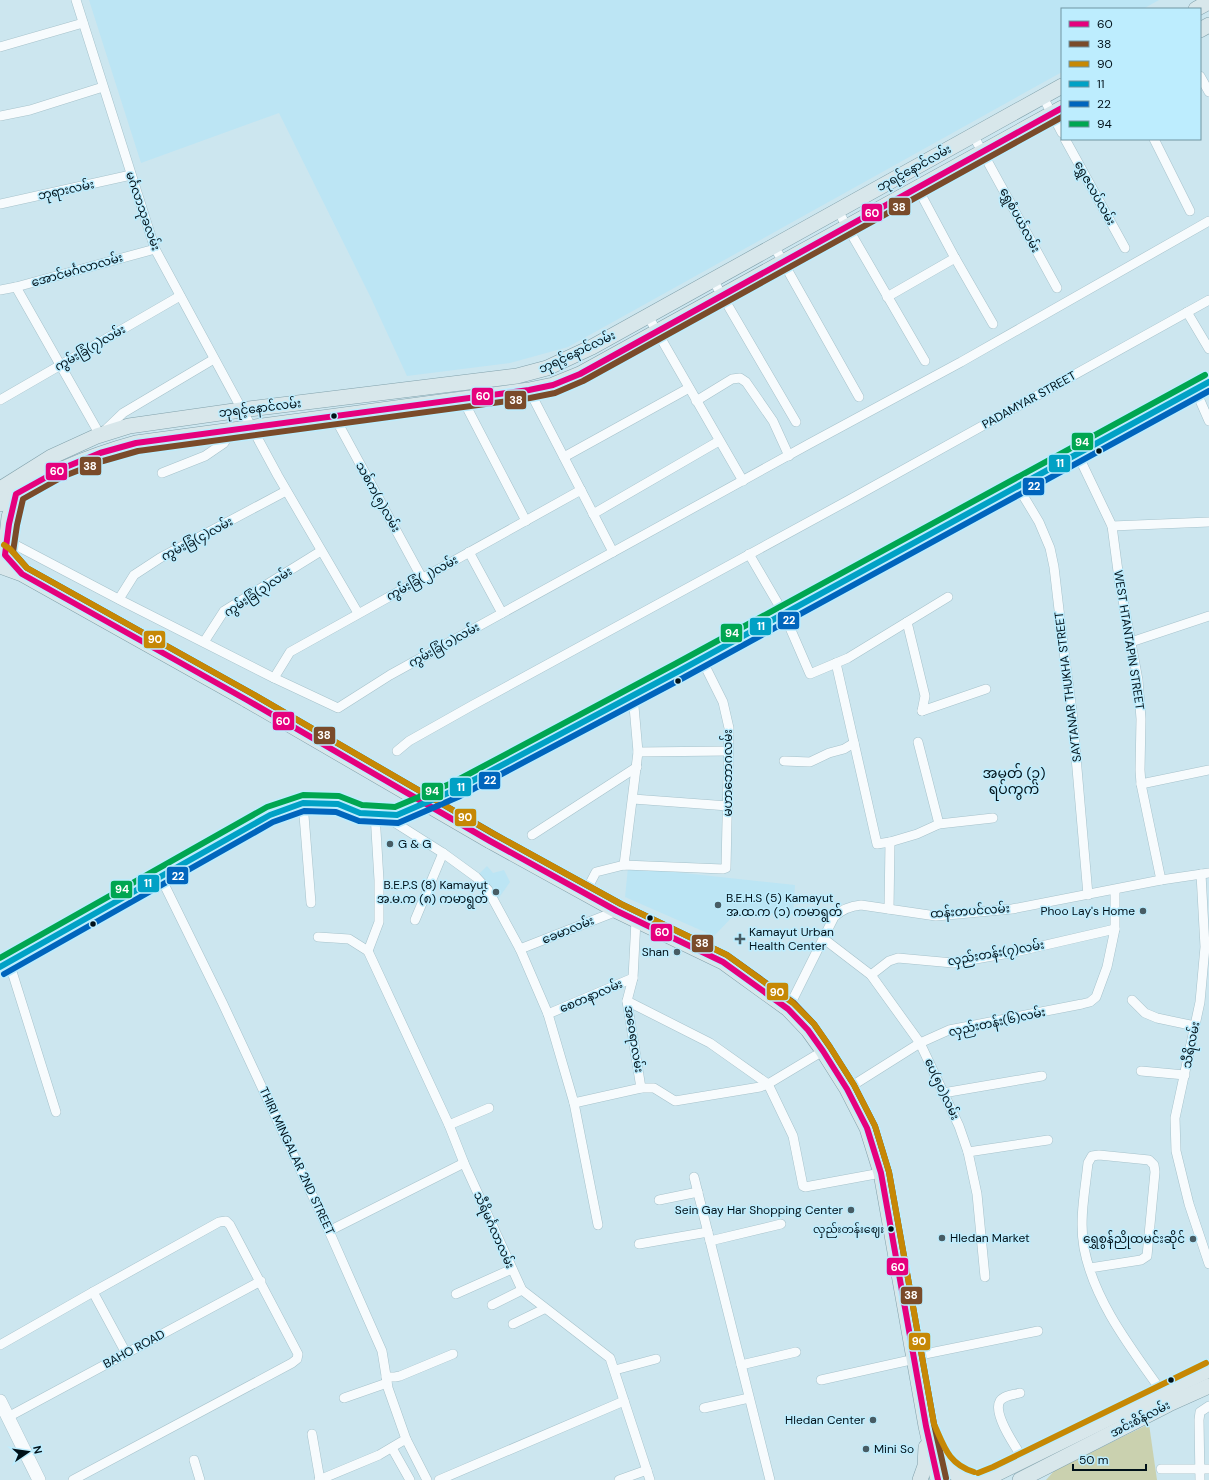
<svg xmlns="http://www.w3.org/2000/svg" width="1209" height="1480" font-family="'DM Sans','Noto Sans Myanmar',sans-serif">
	<style>
		.built { fill: #bce5f4 }
		.green { fill: #cad1af }
		.lines { fill: none; stroke-linecap: round; stroke-linejoin: round }
		.street-casing { stroke: #a6c2cb; stroke-width: 10 }
		.secondary-casing { stroke: #a6c2cb; stroke-width: 14 }
		.primary-casing { stroke: #81a1ab; stroke-width: 16 }
		.street { stroke: #f7fbfd; stroke-width: 9 }
		.secondary { stroke: #f7fbfd; stroke-width: 13 }
		.primary { stroke: #d8e7eb; stroke-width: 15 }
		.primary-bridge-casing { stroke: #81a1ab; stroke-width: 16; stroke-linecap: butt }
		.primary-bridge { stroke: #d8e7eb; stroke-width: 15 }
		.bus-1-casing { stroke: #bdedfe; stroke-width: 9 }
		.bus-2-casing { stroke: #bdedfe; stroke-width: 9 }
		.bus-3-casing { stroke: #bdedfe; stroke-width: 9 }
		.bus-4-casing { stroke: #bdedfe; stroke-width: 9 }
		.bus-5-casing { stroke: #bdedfe; stroke-width: 9 }
		.bus-6-casing { stroke: #bdedfe; stroke-width: 9 }
		.bus-1 { stroke: #e5007d; stroke-width: 6 }
		.bus-2 { stroke: #7a4b2a; stroke-width: 6 }
		.bus-3 { stroke: #c68805; stroke-width: 6 }
		.bus-4 { stroke: #00a1c5; stroke-width: 6 }
		.bus-5 { stroke: #0065bd; stroke-width: 6 }
		.bus-6 { stroke: #00a651; stroke-width: 6 }
		.bus-dot { fill: #001119; stroke: #bdedfe; stroke-width: 1.5 }
		.poi-dot { fill: #475c64; stroke: #bdedfe; stroke-width: 1.5 }
		.labels { text-anchor: middle; dominant-baseline: central; stroke-width: 3; stroke-linejoin: round; paint-order: stroke }
		.bus-label { font-size: 11px; fill: #001119; stroke: #bdedfe; text-anchor: end }
		.street-label { font-size: 12px; fill: #001119; stroke: #bdedfe }
		.poi-label { font-size: 12px; fill: #001119; stroke: #bdedfe; text-anchor: end }
		.quarter-label { font-size: 14px; fill: #001119; stroke: #bdedfe }
		.line-badge { stroke: #bdedfe; stroke-width: 1.5 }
		.badge-label { font-size: 11px; text-anchor: middle; font-weight: bold; fill: #fff }
	</style>
	<rect width="100%" height="100%" fill="#cce6ef"/>
	<g class="built">
		<polygon points="89,0 1159,0 1143,9 1062,9 1062,72 568,347 510,363 407,376 371,298 279,113 141,163"/>
		<polygon points="487,866 493,873 504,870 510,882 496,902 477,876"/>
		<polygon points="628,867 795,885 793,914 737,912 714,936 625,897"/>
	</g>
	<polygon class="green" points="1149,1424 1157,1480 1046,1480 1055,1470"/>
	<g class="lines">
		<defs>
			<g id="street">
				<polyline points="76,0 155,249 278,476 358,613"/>
				<polyline points="0,47 83,23"/>
				<polyline points="1200,76 1209,92"/>
				<polyline points="1043,97 1062,133"/>
				<polyline points="0,116 30,110 103,87"/>
				<polyline points="973,135 1057,288"/>
				<polyline points="1065,139 1125,248"/>
				<polyline points="1154,139 1190,211"/>
				<polyline points="917,187 955,258 993,324"/>
				<polyline points="0,204 131,175"/>
				<polyline points="838,211 925,361"/>
				<polyline points="774,246 859,397"/>
				<polyline points="713,280 796,422"/>
				<polyline points="16,287 100,435 123,413 214,359"/>
				<polyline points="0,290 16,287 155,249"/>
				<polyline points="887,297 955,258"/>
				<polyline points="1187,312 1209,349"/>
				<polyline points="648,316 743,481"/>
				<polyline points="1195,389 1209,421"/>
				<polyline points="529,390 613,552"/>
				<polyline points="0,400 180,296"/>
				<polyline points="463,400 526,521"/>
				<polyline points="696,401 732,379 740,378 746,382 773,421 789,456"/>
				<polyline points="334,416 422,578"/>
				<polyline points="1077,453 1112,526 1119,579 1138,680 1141,719 1140,770 1141,784 1161,880"/>
				<polyline points="564,457 689,388"/>
				<polyline points="162,473 205,456 224,443 232,430"/>
				<polyline points="1018,487 1039,522 1050,548 1054,567 1063,644 1072,711 1088,895"/>
				<polyline points="593,514 719,441"/>
				<polyline points="1112,526 1209,522"/>
				<polyline points="6,540 124,602 274,678 338,708 390,675 809,444 961,362 1209,221"/>
				<polyline points="469,552 502,613"/>
				<polyline points="749,554 784,614 810,674 848,658 948,597"/>
				<polyline points="119,599 134,575 160,558 286,491"/>
				<polyline points="907,622 925,696 922,711"/>
				<polyline points="204,642 224,611 321,551"/>
				<polyline points="1131,642 1209,616"/>
				<polyline points="836,663 877,844 890,842 917,834 939,824 993,818"/>
				<polyline points="274,678 290,652 581,490"/>
				<polyline points="922,711 986,689"/>
				<polyline points="918,742 939,824"/>
				<polyline points="397,751 409,741 473,705 849,500 1209,300"/>
				<polyline points="638,752 728,751"/>
				<polyline points="784,761 810,762 829,753 844,749 854,743"/>
				<polyline points="1141,784 1209,770"/>
				<polyline points="633,799 728,806"/>
				<polyline points="303,803 311,903"/>
				<polyline points="383,815 443,853 476,877 488,890 520,949 548,1014 574,1103 598,1225"/>
				<polyline points="532,835 637,767"/>
				<polyline points="624,865 638,752 633,695"/>
				<polyline points="1201,874 1205,947 1200,1002 1175,1118 1176,1151 1189,1204 1209,1264"/>
				<polyline points="160,876 223,1004 329,1231 382,1351 388,1388 406,1439 379,1455 319,1480"/>
				<polyline points="585,893 596,872 624,865 723,869 726,868 729,728 723,702 701,658"/>
				<polyline points="889,909 890,842"/>
				<polyline points="415,920 443,853"/>
				<polyline points="636,920 633,978 627,1001 641,1088"/>
				<polyline points="318,937 349,939 368,951"/>
				<polyline points="824,939 871,975 920,1043 959,1126 968,1152 977,1194 985,1277"/>
				<polyline points="520,949 617,911"/>
				<polyline points="368,951 449,1125 464,1163 522,1290 610,1358 650,1480"/>
				<polyline points="368,951 379,922 379,880 375,814"/>
				<polyline points="9,962 56,1112"/>
				<polyline points="871,975 889,961 898,958 953,963 1015,952 1115,929"/>
				<polyline points="1132,1000 1145,1013 1157,1018 1195,1026"/>
				<polyline points="627,1001 710,1043 768,1084 793,1136 803,1186 805,1187 881,1173"/>
				<path d="M 788,1009 L 834,917 C 842,909 850,906 861,905 L 936,916 L 1012,909 L 1161,880 L 1209,873"/>
				<polyline points="548,1014 633,978"/>
				<polyline points="1141,1071 1185,1075"/>
				<polyline points="847,1089 920,1043 949,1030 1082,1004 1090,1002 1096,997 1107,967 1115,929 1115,890"/>
				<polyline points="943,1093 1042,1076"/>
				<polyline points="574,1103 641,1088 654,1088 675,1101 760,1087 768,1084 823,1051"/>
				<polyline points="449,1125 489,1108"/>
				<polyline points="968,1152 1048,1140"/>
				<polyline points="694,1177 770,1480"/>
				<polyline points="659,1200 698,1192"/>
				<polyline points="329,1231 464,1163"/>
				<polyline points="710,1241 781,1224"/>
				<polyline points="639,1244 708,1232"/>
				<path d="M 1090,1268 L 1141,1260 L 1147,1256 L 1155,1172 L 1154,1165 L 1149,1160 L 1099,1155 L 1092,1156 L 1088,1163 C 1085,1191 1079,1220 1084,1248 C 1094,1301 1131,1348 1162,1392"/>
				<polyline points="93,1292 126,1353"/>
				<polyline points="456,1294 512,1269"/>
				<polyline points="492,1305 522,1290"/>
				<polyline points="513,1324 544,1309"/>
				<polyline points="0,1345 93,1292 219,1222 226,1221 230,1225 298,1354 297,1359 292,1363 73,1480"/>
				<polyline points="915,1356 1038,1331"/>
				<polyline points="741,1365 796,1352"/>
				<polyline points="615,1370 656,1359"/>
				<polyline points="386,1377 395,1377 400,1376 453,1354"/>
				<polyline points="821,1380 915,1359"/>
				<path d="M 1020,1393 C 1013,1395 1004,1395 1000,1401 C 992,1414 1017,1449 1024,1460"/>
				<polyline points="344,1398 387,1383"/>
				<polyline points="704,1408 749,1398"/>
				<polyline points="8,1417 261,1281"/>
				<polyline points="312,1434 320,1480"/>
				<polyline points="406,1439 427,1480"/>
				<polyline points="392,1448 410,1480"/>
				<polyline points="194,1460 200,1480"/>
				<polyline points="1161,1469 1209,1469"/>
				<polyline points="439,1480 624,1401"/>
				<polyline points="619,1480 647,1470"/>
				<polyline points="1200,1480 1199,1420 1200,1412 1209,1406"/>
			</g>
			<g id="secondary">
				<polyline points="0,967 270,815 303,803 338,804 360,813 383,815 397,815 455,790 679,671 1018,487 1062,461 1195,389 1209,382"/>
				<polyline points="0,1401 39,1480"/>
			</g>
			<g id="primary">
				<polyline points="1196,9 1209,2"/>
				<polyline points="1200,30 1209,25"/>
				<polyline points="0,489 51,457 97,436 129,426 241,410 517,376 547,368 592,347 1062,86"/>
				<path d="M 0,504 C 44,475 85,457 136,443 L 529,390 L 553,385 L 580,374 L 1062,108"/>
				<polyline points="5,555 9,517 16,494"/>
				<polyline points="0,566 22,574 247,700"/>
				<polyline points="490,841 617,911 723,962 788,1009 808,1030 823,1051 847,1089 867,1128 881,1173 926,1426 938,1480"/>
				<path d="M 936,1449 C 943,1465 953,1476 971,1480"/>
				<polyline points="920,1480 925,1466 926,1447"/>
				<polyline points="981,1480 996,1474 1162,1392 1209,1370"/>
				<polyline points="1020,1480 1169,1404 1209,1386"/>
			</g>
		</defs>
		<use href="#street" class="street-casing"/>
		<use href="#secondary" class="secondary-casing"/>
		<use href="#primary" class="primary-casing"/>
		<use href="#street" class="street"/>
		<use href="#secondary" class="secondary"/>
		<use href="#primary" class="primary"/>
		<defs>
			<polyline id="primary-bridge" points="247,700 490,841"/>
		</defs>
		<use href="#primary-bridge" class="primary-bridge-casing"/>
		<use href="#primary-bridge" class="primary-bridge"/>
		<defs>
			<polyline id="bus-1" points="938,1480 926,1426 881,1173 867,1128 847,1089 823,1051 808,1030 788,1009 723,962 617,911 490,841 247,700 22,574 5,555 9,524 16,494 61,469 100,453 136,443 529,390 553,385 580,374 1062,108"/>
			<polyline id="bus-2" points="946,1478 934,1424 889,1172 875,1126 854,1085 830,1047 814,1024 794,1003 727,955 621,904 494,834 251,693 27,568 13,552 17,525 23,499 64,476 103,461 138,451 530,398 555,393 583,381 1062,117"/>
			<g id="bus-3">
				<path d="M 4,545 L 10,549 L 27,568 L 251,693 L 494,834 L 621,904 L 727,955 L 793,1003 L 814,1024 L 830,1047 L 854,1085 L 875,1126 L 889,1172 L 934,1424 C 944,1446 948,1464 974,1472"/>
				<polyline points="978,1473 993,1467 1206,1363"/>
			</g>
			<polyline id="bus-4" points="0,967 270,815 303,803 338,804 360,813 397,815 455,790 679,671 1209,382"/>
			<polyline id="bus-5" points="4,974 273,822 304,811 336,812 359,821 398,823 458,797 683,678 1209,391"/>
			<polyline id="bus-6" points="0,958 267,807 303,795 339,796 362,805 395,807 452,783 675,664 1205,375"/>
		</defs>
		<use href="#bus-1" class="bus-1-casing"/>
		<use href="#bus-2" class="bus-2-casing"/>
		<use href="#bus-3" class="bus-3-casing"/>
		<use href="#bus-4" class="bus-4-casing"/>
		<use href="#bus-5" class="bus-5-casing"/>
		<use href="#bus-6" class="bus-6-casing"/>
		<use href="#bus-1" class="bus-1"/>
		<use href="#bus-2" class="bus-2"/>
		<use href="#bus-3" class="bus-3"/>
		<use href="#bus-4" class="bus-4"/>
		<use href="#bus-5" class="bus-5"/>
		<use href="#bus-6" class="bus-6"/>
	</g>
	<g class="bus-dot">
		<circle cx="334" cy="416" r="3.5"/>
		<circle cx="1099" cy="451" r="3.5"/>
		<circle cx="678" cy="681" r="3.5"/>
		<circle cx="650" cy="918" r="3.5"/>
		<circle cx="93" cy="924" r="3.5"/>
		<circle cx="891" cy="1229" r="3.5"/>
		<circle cx="1171" cy="1380" r="3.5"/>
	</g>
	<g class="poi-dot">
		<circle cx="390" cy="844" r="4"/>
		<circle cx="496" cy="892" r="4"/>
		<circle cx="718" cy="905" r="4"/>
		<circle cx="1143" cy="911" r="4"/>
		<path d="M738 933h4v4h4v4h-4v4h-4v-4h-4v-4h4z"/>
		<circle cx="677" cy="952" r="4"/>
		<circle cx="851" cy="1210" r="4"/>
		<circle cx="942" cy="1238" r="4"/>
		<circle cx="1193" cy="1239" r="4"/>
		<circle cx="873" cy="1420" r="4"/>
		<circle cx="866" cy="1449" r="4"/>
	</g>
	<g class="labels">
		<g class="bus-label">
			<text x="884" y="1229">လှည်းတန်းဈေး</text>
		</g>
		<g class="street-label">
			<text transform="translate(914 168) rotate(-29)">ဘုရင့်နောင်လမ်း</text>
			<text transform="translate(66 190) rotate(-12)">ဘုရားလမ်း</text>
			<text transform="translate(1095 193) rotate(61)">ရွှေဇလပ်လမ်း</text>
			<text transform="translate(143 211) rotate(71)">မင်္ဂလာသုခလမ်း</text>
			<text transform="translate(1020 220) rotate(62)">ရွှေစံပယ်လမ်း</text>
			<text transform="translate(77 270) rotate(-16)">အောင်မင်္ဂလာလမ်း</text>
			<text transform="translate(90 348) rotate(-30)">ကွမ်းခြံ(၇)လမ်း</text>
			<text transform="translate(577 352) rotate(-25)">ဘုရင့်နောင်လမ်း</text>
			<text transform="translate(1029 400) rotate(-29)">PADAMYAR STREET</text>
			<text transform="translate(260 408) rotate(-7)">ဘုရင့်နောင်လမ်း</text>
			<text transform="translate(378 497) rotate(61)">သစ်က(၅)လမ်း</text>
			<text transform="translate(197 539) rotate(-28)">ကွမ်းခြံ(၄)လမ်း</text>
			<text transform="translate(422 578) rotate(-29)">ကွမ်းခြံ(၂)လမ်း</text>
			<text transform="translate(258 592) rotate(-34)">ကွမ်းခြံ(၃)လမ်း</text>
			<text transform="translate(1129 640) rotate(81)">WEST HTANTAPIN STREET</text>
			<text transform="translate(444 645) rotate(-29)">ကွမ်းခြံ(၁)လမ်း</text>
			<text transform="translate(1068 687) rotate(-97)">SAYTANAR THUKHA STREET</text>
			<text transform="translate(728 773) rotate(-90)">မဟာဘောဂလမ်း</text>
			<text transform="translate(970 911) rotate(-4)">ထန်းတပင်လမ်း</text>
			<text transform="translate(568 930) rotate(-22)">ခေမာလမ်း</text>
			<text transform="translate(996 953) rotate(-10)">လှည်းတန်း(၇)လမ်း</text>
			<text transform="translate(591 996) rotate(-23)">စေတနာလမ်း</text>
			<text transform="translate(997 1022) rotate(-12)">လှည်းတန်း(၆)လမ်း</text>
			<text transform="translate(634 1039) rotate(81)">အဝေရာလမ်း</text>
			<text transform="translate(1191 1045) rotate(-79)">သီရိလမ်း</text>
			<text transform="translate(942 1089) rotate(65)">ပေ(၅၀)လမ်း</text>
			<text transform="translate(297 1161) rotate(65)">THIRI MINGALAR 2ND STREET</text>
			<text transform="translate(494 1230) rotate(66)">သီရိမင်္ဂလာလမ်း</text>
			<text transform="translate(134 1349) rotate(-28)">BAHO ROAD</text>
			<text transform="translate(1140 1419) rotate(-27)">အင်းစိန်လမ်း</text>
		</g>
		<g class="poi-label">
			<text x="398" y="844" text-anchor="start">G &amp; G</text>
			<text x="488" y="885">B.E.P.S (8) Kamayut<tspan x="488" dy="14">အ.မ.က (၈) ကမာရွတ်</tspan></text>
			<text x="726" y="898" text-anchor="start">B.E.H.S (5) Kamayut<tspan x="726" dy="14">အ.ထ.က (၁) ကမာရွတ်</tspan></text>
			<text x="1135" y="911">Phoo Lay's Home</text>
			<text x="749" y="932" text-anchor="start">Kamayut Urban<tspan x="749" dy="14">Health Center</tspan></text>
			<text x="669" y="952">Shan</text>
			<text x="843" y="1210">Sein Gay Har Shopping Center</text>
			<text x="950" y="1238" text-anchor="start">Hledan Market</text>
			<text x="1185" y="1239">ရွှေစွန်ညိုထမင်းဆိုင်</text>
			<text x="865" y="1420">Hledan Center</text>
			<text x="874" y="1449" text-anchor="start">Mini So</text>
		</g>
		<g class="quarter-label">
			<text x="1014" y="773">အမှတ် (၃)<tspan x="1014" dy="16">ရပ်ကွက်</tspan></text>
		</g>
	</g>
	<g class="line-badge">
		<rect x="888" y="197" width="23" height="19" rx="4" fill="#7a4b2a"/>
		<rect x="861" y="203" width="22" height="19" rx="4" fill="#e5007d"/>
		<rect x="471" y="387" width="23" height="19" rx="4" fill="#e5007d"/>
		<rect x="504" y="390" width="23" height="20" rx="4" fill="#7a4b2a"/>
		<rect x="1071" y="432" width="23" height="19" rx="4" fill="#00a651"/>
		<rect x="1048" y="454" width="23" height="19" rx="4" fill="#00a1c5"/>
		<rect x="79" y="456" width="23" height="20" rx="4" fill="#7a4b2a"/>
		<rect x="45" y="462" width="23" height="19" rx="4" fill="#e5007d"/>
		<rect x="1022" y="477" width="23" height="19" rx="4" fill="#0065bd"/>
		<rect x="777" y="611" width="23" height="19" rx="4" fill="#0065bd"/>
		<rect x="749" y="617" width="23" height="19" rx="4" fill="#00a1c5"/>
		<rect x="720" y="623" width="23" height="20" rx="4" fill="#00a651"/>
		<rect x="143" y="630" width="23" height="19" rx="4" fill="#c68805"/>
		<rect x="272" y="711" width="23" height="20" rx="4" fill="#e5007d"/>
		<rect x="313" y="726" width="23" height="19" rx="4" fill="#7a4b2a"/>
		<rect x="478" y="771" width="23" height="19" rx="4" fill="#0065bd"/>
		<rect x="449" y="777" width="23" height="20" rx="4" fill="#00a1c5"/>
		<rect x="421" y="782" width="23" height="19" rx="4" fill="#00a651"/>
		<rect x="454" y="808" width="23" height="19" rx="4" fill="#c68805"/>
		<rect x="166" y="866" width="23" height="19" rx="4" fill="#0065bd"/>
		<rect x="137" y="874" width="23" height="19" rx="4" fill="#00a1c5"/>
		<rect x="110" y="880" width="23" height="19" rx="4" fill="#00a651"/>
		<rect x="650" y="923" width="23" height="19" rx="4" fill="#e5007d"/>
		<rect x="691" y="934" width="23" height="19" rx="4" fill="#7a4b2a"/>
		<rect x="766" y="982" width="23" height="19" rx="4" fill="#c68805"/>
		<rect x="886" y="1257" width="23" height="19" rx="4" fill="#e5007d"/>
		<rect x="900" y="1286" width="23" height="19" rx="4" fill="#7a4b2a"/>
		<rect x="908" y="1332" width="23" height="19" rx="4" fill="#c68805"/>
	</g>
	<g class="badge-label">
		<text x="899" y="211">38</text>
		<text x="872" y="217">60</text>
		<text x="483" y="400">60</text>
		<text x="516" y="404">38</text>
		<text x="1082" y="446">94</text>
		<text x="1060" y="467">11</text>
		<text x="90" y="470">38</text>
		<text x="57" y="475">60</text>
		<text x="1034" y="490">22</text>
		<text x="789" y="624">22</text>
		<text x="761" y="630">11</text>
		<text x="732" y="637">94</text>
		<text x="155" y="643">90</text>
		<text x="283" y="725">60</text>
		<text x="324" y="739">38</text>
		<text x="490" y="784">22</text>
		<text x="461" y="791">11</text>
		<text x="432" y="795">94</text>
		<text x="465" y="821">90</text>
		<text x="178" y="880">22</text>
		<text x="148" y="887">11</text>
		<text x="122" y="893">94</text>
		<text x="662" y="936">60</text>
		<text x="702" y="947">38</text>
		<text x="777" y="996">90</text>
		<text x="898" y="1271">60</text>
		<text x="911" y="1299">38</text>
		<text x="919" y="1345">90</text>
	</g>
	<rect x="1061" y="8" width="140" height="132" fill="#bdedfe" stroke="#7195a2"/>
	<rect x="1069" y="21" width="20" height="6" fill="#e5007d" stroke="#7195a2"/>
	<text x="1097" y="28" font-size="12" fill="#001119">60</text>
	<rect x="1069" y="41" width="20" height="6" fill="#7a4b2a" stroke="#7195a2"/>
	<text x="1097" y="48" font-size="12" fill="#001119">38</text>
	<rect x="1069" y="61" width="20" height="6" fill="#c68805" stroke="#7195a2"/>
	<text x="1097" y="68" font-size="12" fill="#001119">90</text>
	<rect x="1069" y="81" width="20" height="6" fill="#00a1c5" stroke="#7195a2"/>
	<text x="1097" y="88" font-size="12" fill="#001119">11</text>
	<rect x="1069" y="101" width="20" height="6" fill="#0065bd" stroke="#7195a2"/>
	<text x="1097" y="108" font-size="12" fill="#001119">22</text>
	<rect x="1069" y="121" width="20" height="6" fill="#00a651" stroke="#7195a2"/>
	<text x="1097" y="128" font-size="12" fill="#001119">94</text>
	<g transform="translate(28 1452) rotate(77)" stroke="#bdedfe" stroke-width="3" paint-order="stroke">
	<path d="M0-3L7 15L0 10L-7 15Z" fill="#001119"/>
	<text y="-6" font-size="11" font-weight="bold" text-anchor="middle" fill="#001119">N</text>
	</g>
	<path d="M1073 1464v6h73v-6" fill="none" stroke="#001119" stroke-width="2"/>
	<text x="1079" y="1464" font-size="12" fill="#001119" stroke="#bdedfe" stroke-width="3" paint-order="stroke">50 m</text>
</svg>
